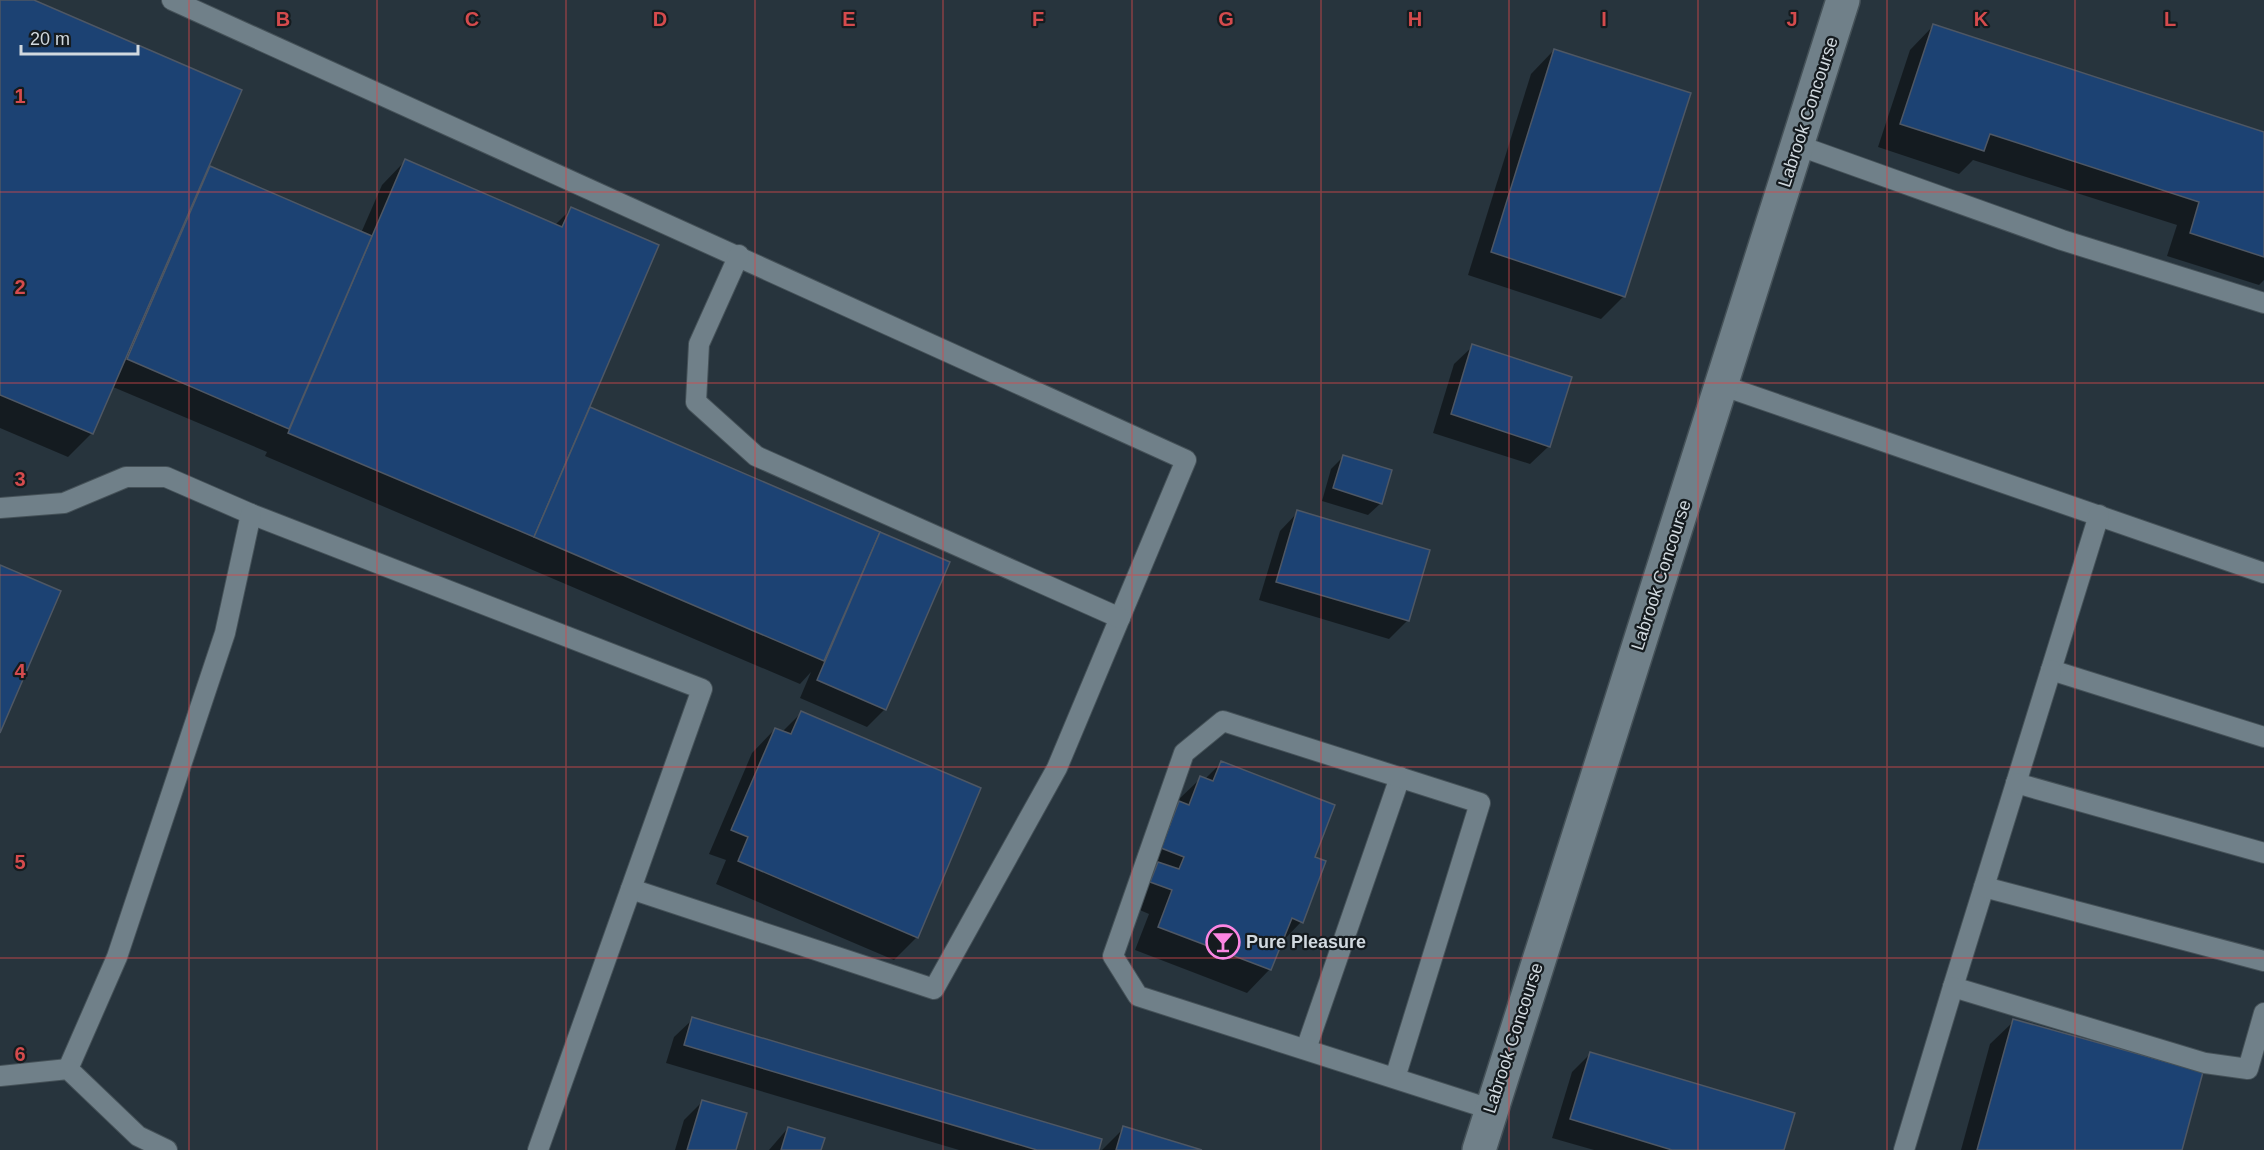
<svg xmlns="http://www.w3.org/2000/svg" width="2264" height="1150" font-family="Helvetica,sans-serif">
	<style>
		.shadow { fill: #0007 }
		.building { fill: #1c4273; stroke: #4e5764; stroke-width: 1.5 }
		.lines { fill: none; stroke-linecap: round; stroke-linejoin: round }
		.lane-casing { stroke: #455158; stroke-width: 22 }
		.street-casing { stroke: #455158; stroke-width: 36 }
		.lane { stroke: #708089; stroke-width: 20 }
		.street { stroke: #708089; stroke-width: 33 }
		.grid { fill: none; stroke: #d54b4d; stroke-width: 1.5; stroke-opacity: 0.55 }
		.labels { text-anchor: middle; dominant-baseline: central; stroke-width: 4.5; stroke-linejoin: round; paint-order: stroke }
		.street-label { font-size: 18px; fill: #d1d9df; stroke: #151b1f }
		.poi-label { font-size: 18px; font-weight: bold; fill: #d1d9df; stroke: #151b1f; text-anchor: start }
		.grid-label { font-size: 20px; text-anchor: middle; font-weight: bold; fill: #d54b4d; stroke: #151b1f; stroke-width: 4.5; stroke-linejoin: round; paint-order: stroke }
	</style>
	<rect width="100%" height="100%" fill="#27343d"/>
	<g class="shadow">
		<polygon points="0,0 31,0 208,167 361,233 382,185 405,161 555,225 571,209 588,408 948,563 885,709 867,727 800,698 811,672 800,684 265,456 267,452 113,387 92,433 68,457 0,428"/>
		<polygon points="1933,26 2264,133 2264,280 2259,285 2167,256 2177,225 1973,160 1959,174 1878,147 1910,50"/>
		<polygon points="1554,50 1624,296 1601,319 1468,275 1531,74"/>
		<polygon points="1473,346 1549,446 1530,464 1433,433 1454,364"/>
		<polygon points="1343,457 1381,503 1368,515 1322,501 1331,469"/>
		<polygon points="1298,512 1428,551 1407,621 1389,639 1259,600 1280,531"/>
		<polygon points="801,713 917,937 894,960 716,884 726,860 709,854 752,753 775,729 782,732"/>
		<polygon points="1221,763 1313,858 1301,922 1281,943 1270,969 1247,993 1135,950 1149,914 1128,905 1177,801 1201,778 1205,779"/>
		<polygon points="693,1019 1098,1150 959,1150 666,1063 674,1037"/>
		<polygon points="2014,1021 2180,1150 1961,1150 1990,1044"/>
		<polygon points="1590,1054 1782,1150 1594,1150 1552,1138 1572,1072"/>
		<polygon points="702,1102 734,1150 675,1150 684,1120"/>
		<polygon points="788,1128 820,1150 769,1150"/>
		<polygon points="1124,1128 1197,1150 1102,1150"/>
	</g>
	<g class="building">
		<polygon points="0,0 34,0 242,90 93,434 0,395"/>
		<polygon points="1933,24 2264,132 2264,257 2190,233 2199,202 1990,134 1984,151 1900,124"/>
		<polygon points="1554,49 1691,93 1625,297 1491,252"/>
		<polygon points="405,159 562,227 571,207 659,245 534,537 288,433"/>
		<polygon points="210,166 372,236 289,429 127,359"/>
		<polygon points="1472,344 1572,377 1550,447 1451,414"/>
		<polygon points="590,407 880,532 824,661 534,537"/>
		<polygon points="1343,455 1392,470 1382,504 1333,488"/>
		<polygon points="1297,510 1430,550 1409,621 1276,582"/>
		<polygon points="880,532 950,562 886,710 817,680"/>
		<polygon points="0,565 61,591 0,733"/>
		<polygon points="801,711 981,788 918,938 738,861 748,837 731,830 775,728 791,734"/>
		<polygon points="1221,761 1335,805 1315,857 1326,861 1303,923 1292,918 1271,970 1158,927 1172,890 1150,882 1158,862 1179,869 1184,857 1161,848 1179,801 1189,805 1200,776 1213,781"/>
		<polygon points="692,1017 1102,1139 1099,1150 1037,1150 684,1045"/>
		<polygon points="2013,1019 2203,1072 2182,1150 1977,1150"/>
		<polygon points="1590,1052 1795,1113 1784,1150 1672,1150 1570,1119"/>
		<polygon points="702,1100 747,1113 736,1150 687,1150"/>
		<polygon points="1123,1126 1202,1150 1116,1150"/>
		<polygon points="788,1127 825,1138 821,1150 781,1150"/>
	</g>
	<g class="lines">
		<defs>
			<g id="lane">
				<polyline points="172,0 1186,460 1057,768 934,989 631,889"/>
				<polyline points="1797,145 2062,240 2264,303"/>
				<polyline points="739,255 699,344 696,402 756,456 1120,618"/>
				<polyline points="1721,385 2264,573"/>
				<polyline points="0,508 64,503 126,477 166,477 251,514 702,689 538,1150"/>
				<polyline points="2099,515 2051,670 2264,737"/>
				<polyline points="2051,670 1953,987 2205,1063 2248,1069 2264,1013"/>
				<polyline points="2016,783 2264,853"/>
				<polyline points="1984,887 2264,961"/>
				<polyline points="1306,1049 1400,777"/>
				<polyline points="68,1069 117,957 225,633 251,514"/>
				<polyline points="0,1076 68,1069 138,1136 167,1150"/>
				<polyline points="1395,1078 1480,803 1223,721 1184,753 1113,956 1138,996 1490,1109"/>
				<polyline points="1904,1150 1953,987"/>
			</g>
			<polyline id="street" points="1479,1150 1843,0"/>
		</defs>
		<use href="#lane" class="lane-casing"/>
		<use href="#street" class="street-casing"/>
		<use href="#lane" class="lane"/>
		<use href="#street" class="street"/>
	</g>
	<path class="grid" d="M 189,0 L 189,1150M 377,0 L 377,1150M 566,0 L 566,1150M 755,0 L 755,1150M 943,0 L 943,1150M 1132,0 L 1132,1150M 1321,0 L 1321,1150M 1509,0 L 1509,1150M 1698,0 L 1698,1150M 1887,0 L 1887,1150M 2075,0 L 2075,1150M 0,192 L 2264,192M 0,383 L 2264,383M 0,575 L 2264,575M 0,767 L 2264,767M 0,958 L 2264,958"/>
	<defs>
		<symbol id="bar-ring" viewBox="-11 -11 22 22"><circle r="9.5" fill="#151b1f" stroke="#fc86e3" stroke-width="1.5"/><path d="M-6-5H6L.8 .8V4.5H3.5V6h-7V4.5H-.8V.8Z" fill="#fc86e3"/></symbol>
	</defs>
	<g fill-rule="evenodd">
		<use href="#bar-ring" x="1204" y="923" width="38" height="38"/>
	</g>
	<g class="labels">
		<g class="street-label">
			<text transform="translate(1808 112) rotate(-72)">Labrook Concourse</text>
			<text transform="translate(1661 575) rotate(-72)">Labrook Concourse</text>
			<text transform="translate(1513 1038) rotate(-72)">Labrook Concourse</text>
		</g>
		<g class="poi-label">
			<text x="1246" y="942">Pure Pleasure</text>
		</g>
	</g>
	<g class="grid-label">
		<text x="283" y="26">B</text>
		<text x="472" y="26">C</text>
		<text x="660" y="26">D</text>
		<text x="849" y="26">E</text>
		<text x="1038" y="26">F</text>
		<text x="1226" y="26">G</text>
		<text x="1415" y="26">H</text>
		<text x="1604" y="26">I</text>
		<text x="1792" y="26">J</text>
		<text x="1981" y="26">K</text>
		<text x="2170" y="26">L</text>
		<text x="20" y="103">1</text>
		<text x="20" y="294">2</text>
		<text x="20" y="486">3</text>
		<text x="20" y="678">4</text>
		<text x="20" y="869">5</text>
		<text x="20" y="1061">6</text>
	</g>
	<path d="M21 45v9h117v-9" fill="none" stroke="#d1d9df" stroke-width="3"/>
	<text x="30" y="45" font-size="18" fill="#d1d9df" stroke="#151b1f" stroke-width="4.5" paint-order="stroke">20 m</text>
</svg>
